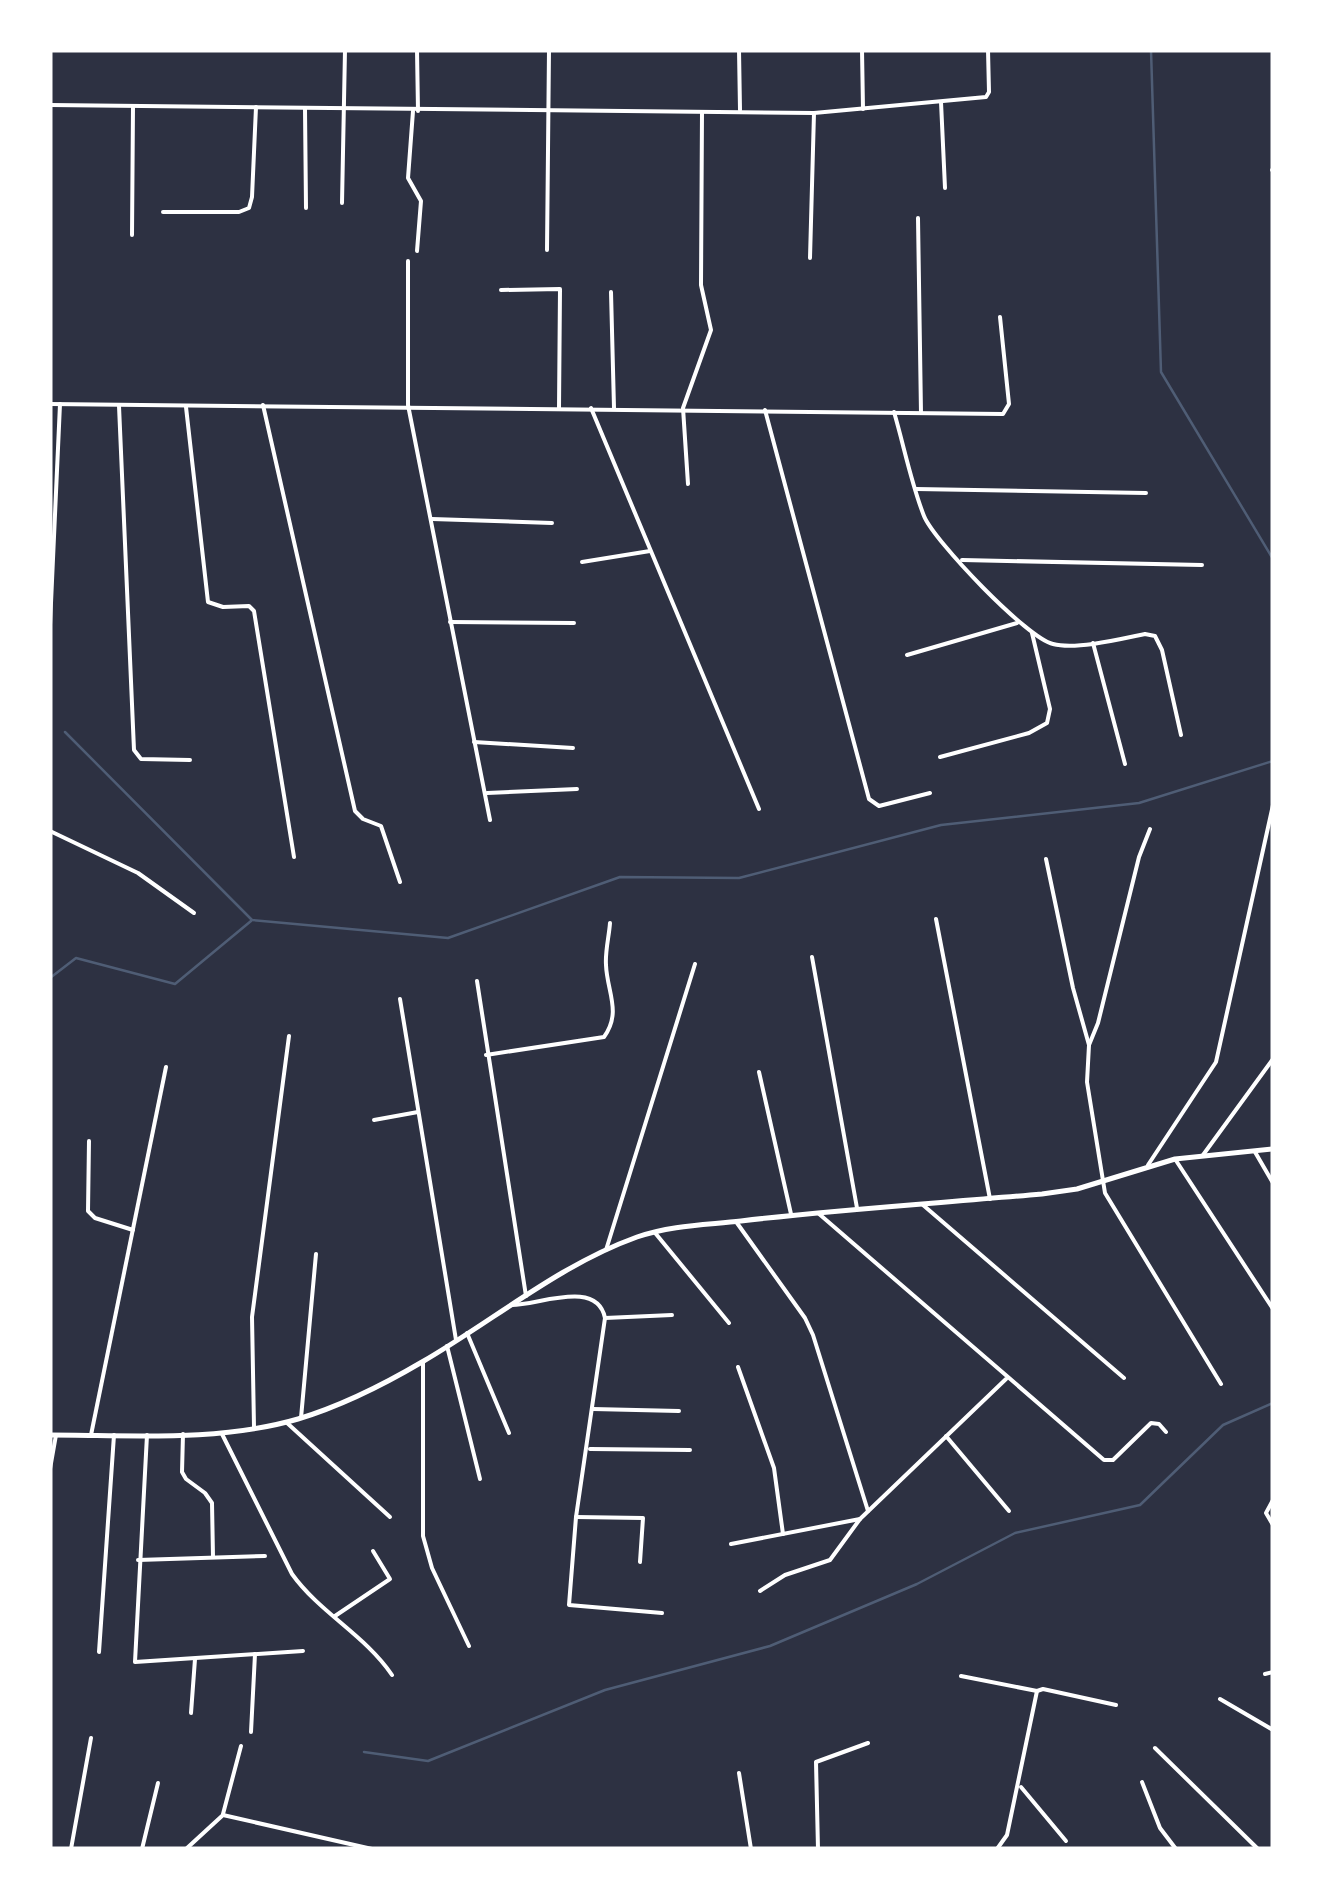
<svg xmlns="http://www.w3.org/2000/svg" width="1323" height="1899" font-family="'Roboto Serif',serif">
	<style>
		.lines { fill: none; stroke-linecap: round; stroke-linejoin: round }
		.stream { stroke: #4f5d75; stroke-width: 2.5 }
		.minor { stroke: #fff; stroke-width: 4 }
		.tertiary { stroke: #fff; stroke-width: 5 }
	</style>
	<rect width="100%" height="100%" fill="#2d3142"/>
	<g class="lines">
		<g class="stream">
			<polyline points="1151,50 1161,372 1273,559"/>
			<polyline points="65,732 252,920 448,938 620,877 739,878 941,825 1139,803 1273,761"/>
			<polyline points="50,978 76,958 175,984 251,921"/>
			<polyline points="364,1752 428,1761 605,1690 770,1646 917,1584 1015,1533 1140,1505 1223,1425 1273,1403"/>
		</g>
		<g class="minor">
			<polyline points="417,50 418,111"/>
			<polyline points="739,50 740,110"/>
			<polyline points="862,50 863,109"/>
			<polyline points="941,102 945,188"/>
			<polyline points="50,105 814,113 986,97 989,92 988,50"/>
			<polyline points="305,109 306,208"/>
			<polyline points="413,111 408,178 421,201 417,251"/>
			<polyline points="1272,170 1273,170"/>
			<polyline points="342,203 345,50"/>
			<polyline points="163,212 239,212 249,208 252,197 256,107"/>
			<polyline points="918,218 921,413"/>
			<polyline points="132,235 133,106"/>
			<polyline points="547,250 549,50"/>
			<polyline points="810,258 814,113"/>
			<polyline points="408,261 408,405 490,820"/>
			<polyline points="501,290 560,289 559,408"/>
			<polyline points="611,292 614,408"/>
			<polyline points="50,404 1003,414 1009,404 1000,317"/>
			<polyline points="263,405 355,811 363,819 381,826 400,882"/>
			<polyline points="119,406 134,750 141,759 190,760"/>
			<polyline points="186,407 208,602 223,607 249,606 254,611 294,857"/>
			<polyline points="591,408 759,809"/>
			<polyline points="765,410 869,799 879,806 930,793"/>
			<path d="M 894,412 C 904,446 911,483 924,516 C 934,541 1028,639 1053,644 C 1076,650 1121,639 1145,634 L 1155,636 L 1162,650 L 1181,735"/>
			<polyline points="688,484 683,408 711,330 701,285 702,112"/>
			<polyline points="916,489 1146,493"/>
			<polyline points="432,519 552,523"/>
			<polyline points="962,560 1202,565"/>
			<polyline points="582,562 650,551"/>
			<polyline points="450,622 574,623"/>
			<polyline points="50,625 60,404"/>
			<polyline points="1093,643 1125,764"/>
			<polyline points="907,655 1017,623"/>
			<polyline points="474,742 573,748"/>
			<polyline points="940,757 1029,733 1047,723 1050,709 1032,633"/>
			<polyline points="487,793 577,789"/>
			<polyline points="1150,829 1139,857 1098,1023 1089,1045 1087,1082 1105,1193 1221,1384"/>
			<polyline points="50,831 138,873 194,913"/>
			<polyline points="1046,859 1073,988 1089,1045"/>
			<polyline points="936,919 990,1199"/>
			<polyline points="812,957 857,1208"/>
			<polyline points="477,981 526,1296"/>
			<polyline points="400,999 456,1340"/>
			<path d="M 486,1055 L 604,1037 C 622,1012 607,992 606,965 C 605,951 609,937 610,923"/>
			<polyline points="759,1072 791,1214"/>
			<polyline points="374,1120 418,1112"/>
			<polyline points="89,1141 88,1211 95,1218 133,1230"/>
			<polyline points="1255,1152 1273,1183"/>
			<polyline points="1203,1155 1273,1059"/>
			<polyline points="1175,1159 1273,1309"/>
			<polyline points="1148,1165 1216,1062 1273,805"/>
			<polyline points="923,1205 1124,1378"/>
			<polyline points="818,1213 1104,1460 1113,1460 1151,1423 1159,1424 1166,1432"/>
			<polyline points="737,1223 805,1318 813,1335 868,1511"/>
			<polyline points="656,1234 729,1323"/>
			<polyline points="606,1250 695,964"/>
			<path d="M 512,1305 C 539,1305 597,1279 605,1318 L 576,1517 L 569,1605 L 662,1613"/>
			<polyline points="605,1318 672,1315"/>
			<polyline points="467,1333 509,1433"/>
			<polyline points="447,1346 480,1479"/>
			<polyline points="423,1362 423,1536 432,1568 469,1646"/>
			<polyline points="738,1367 774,1468 783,1534"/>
			<polyline points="593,1409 679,1411"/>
			<polyline points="301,1418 316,1254"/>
			<polyline points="286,1422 390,1517"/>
			<polyline points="254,1427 252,1317 289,1036"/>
			<polyline points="183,1434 182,1472 186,1479 205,1493 212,1503 213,1557"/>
			<path d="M 222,1434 L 292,1574 C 320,1613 365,1635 392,1675"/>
			<polyline points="91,1435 166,1067"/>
			<polyline points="147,1435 135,1662 303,1651"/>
			<polyline points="946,1436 1009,1511"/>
			<polyline points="590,1449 690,1450"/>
			<polyline points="50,1469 56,1435"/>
			<polyline points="1273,1500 1266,1513 1273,1525"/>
			<polyline points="576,1517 643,1518 640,1562"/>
			<polyline points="731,1544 860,1519"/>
			<polyline points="138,1560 265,1556"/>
			<polyline points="760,1591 785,1575 830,1560 860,1519 1006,1379"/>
			<polyline points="335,1616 390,1579 373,1551"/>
			<polyline points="99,1652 114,1435"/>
			<polyline points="1265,1674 1273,1672"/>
			<polyline points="961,1676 1037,1691"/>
			<polyline points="1220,1699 1273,1730"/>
			<polyline points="191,1713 195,1659"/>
			<polyline points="251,1732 255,1654"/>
			<polyline points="1155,1748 1258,1849"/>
			<polyline points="739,1773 751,1849"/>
			<polyline points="1142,1782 1160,1828 1176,1849"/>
			<polyline points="1021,1787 1066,1841"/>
			<polyline points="223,1814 241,1746"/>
			<polyline points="71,1849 91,1738"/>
			<polyline points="142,1849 158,1783"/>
			<polyline points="186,1849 223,1815 372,1849"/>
			<polyline points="818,1849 816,1762 868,1743"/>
			<polyline points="997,1849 1007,1835 1037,1691 1043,1689 1116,1705"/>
		</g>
		<path class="tertiary" d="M 50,1435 C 132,1435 219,1442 298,1419 C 341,1406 383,1385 422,1362 C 493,1321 559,1265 637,1237 C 672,1225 706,1225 741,1221 C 841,1209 942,1203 1042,1194 L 1077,1189 L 1175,1159 L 1273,1149"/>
	</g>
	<rect width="1323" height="1899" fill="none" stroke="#ffffff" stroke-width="105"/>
</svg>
